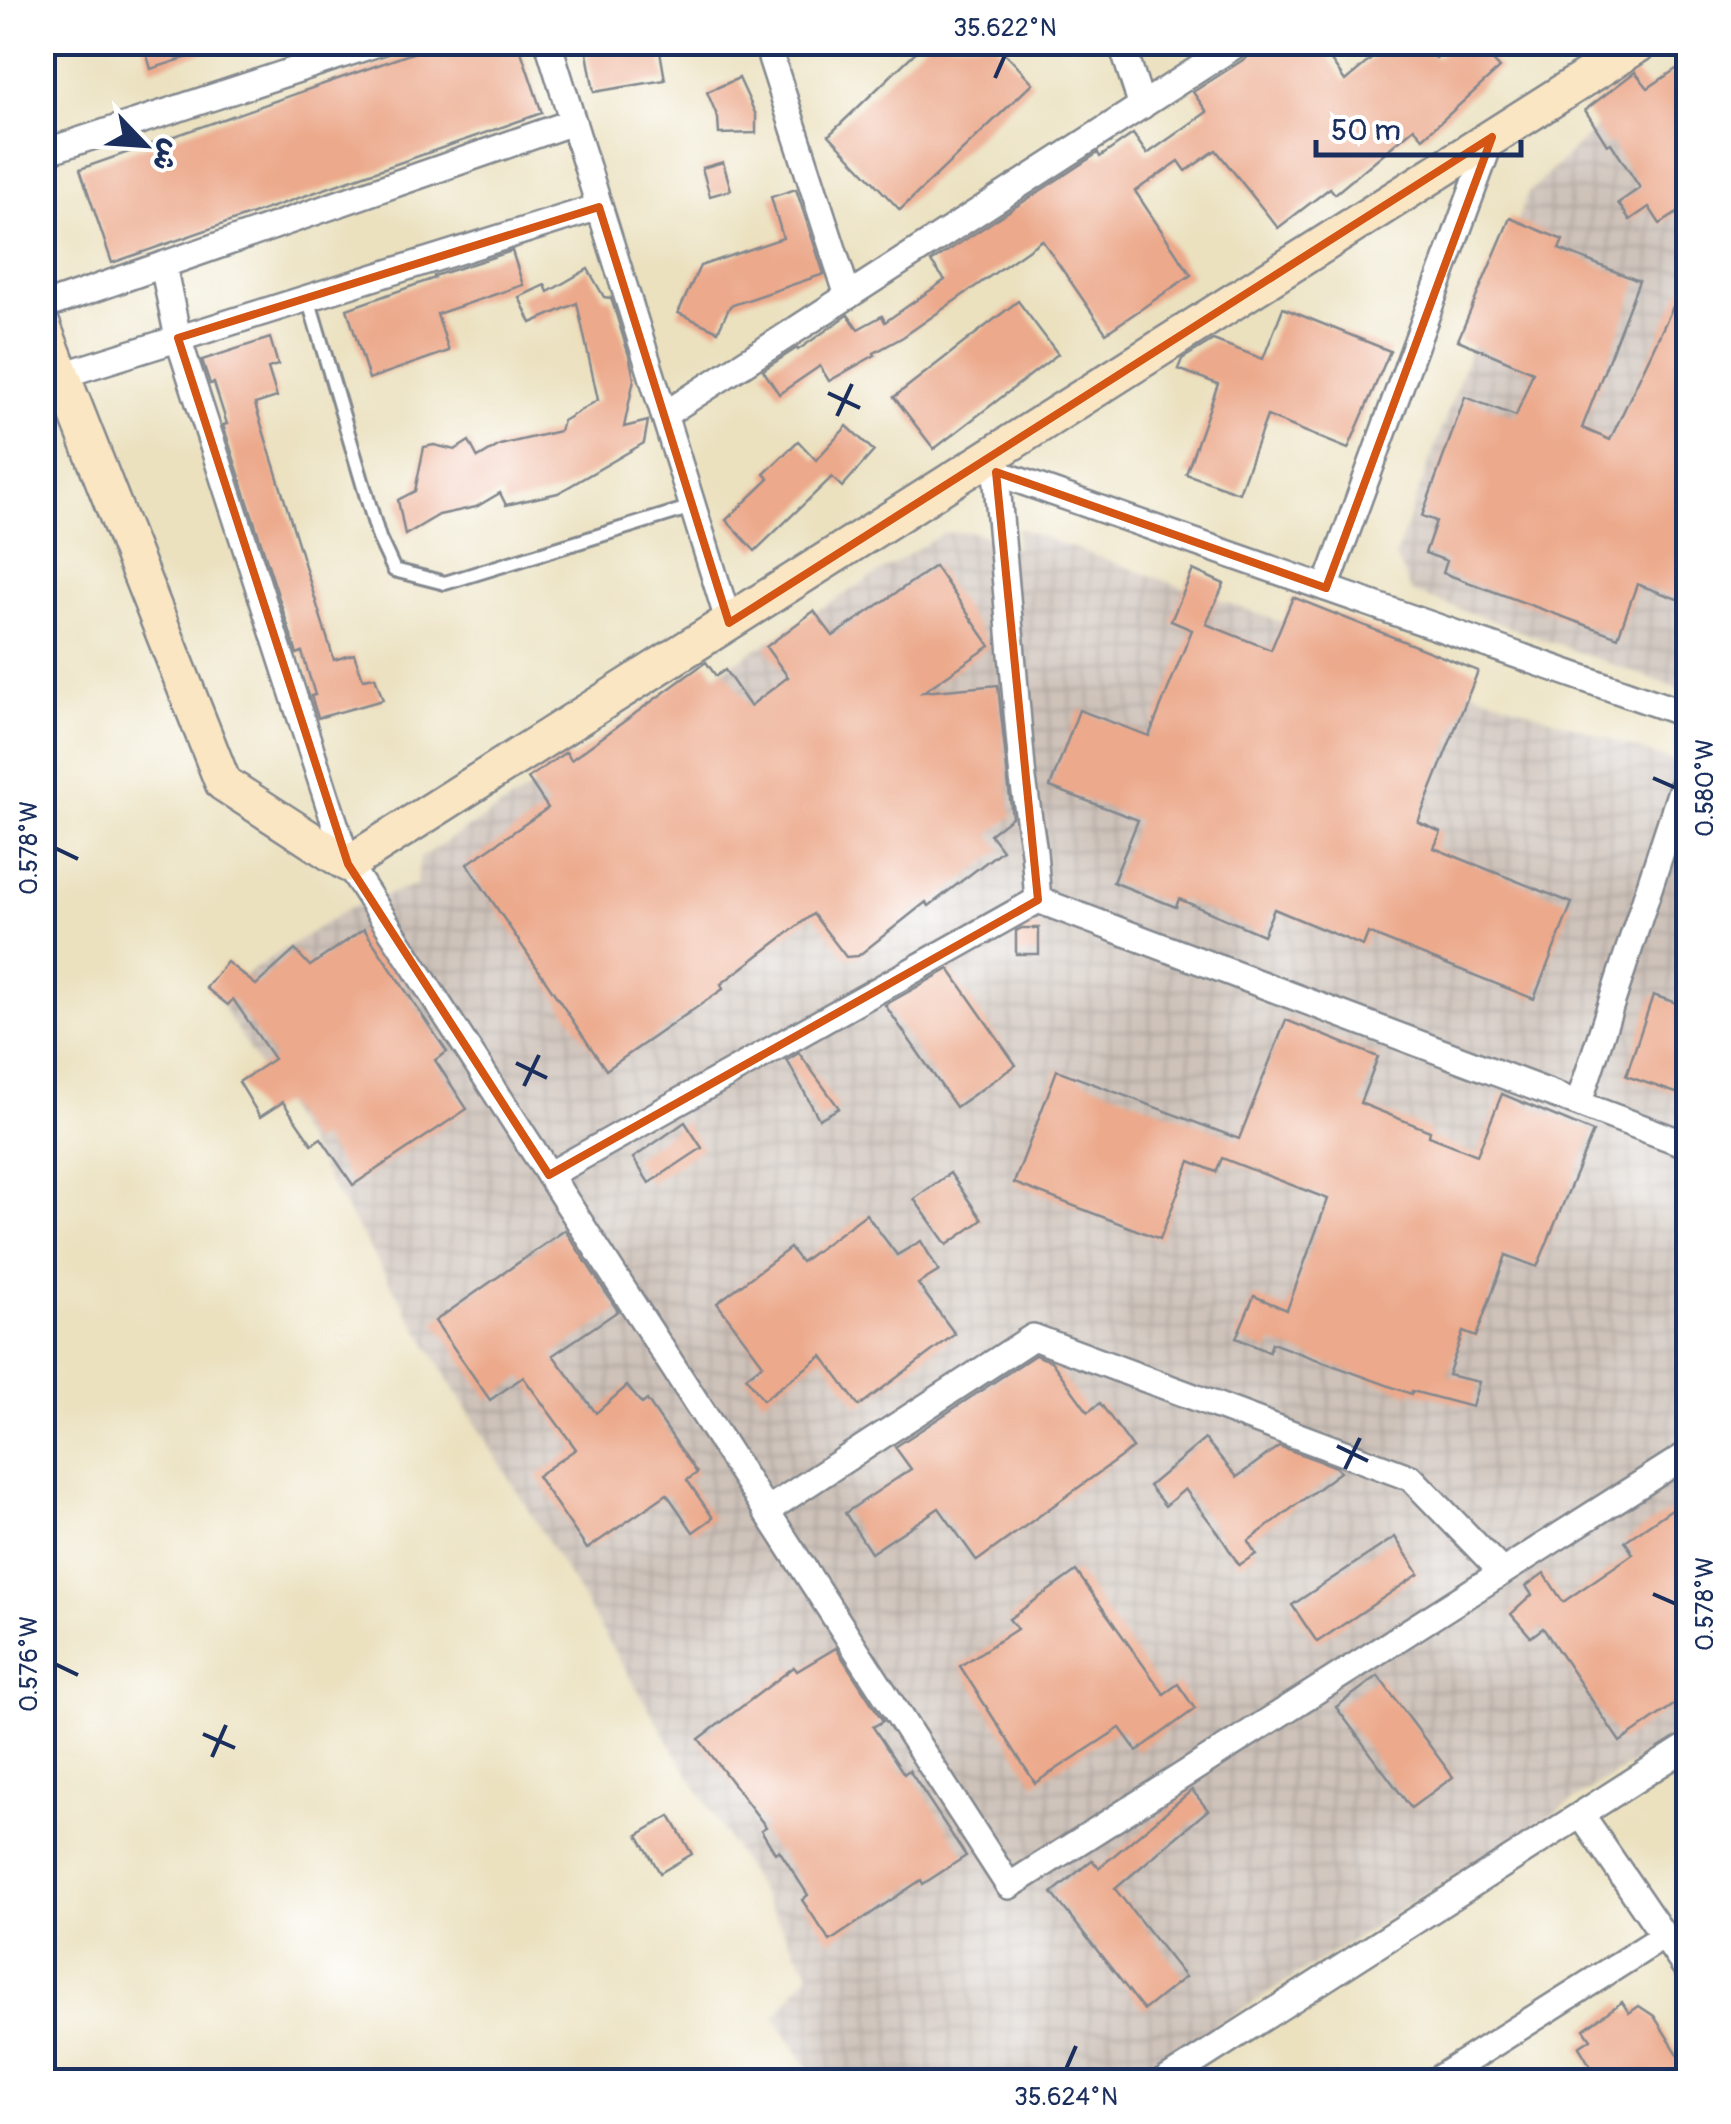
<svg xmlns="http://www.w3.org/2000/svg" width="1731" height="2124" font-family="Pangolin,'Playpen Sans Arabic',sans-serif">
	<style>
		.industrial { fill: url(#industrial-grid) }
		.building { fill: #eca98b }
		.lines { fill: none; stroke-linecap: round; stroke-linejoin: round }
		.lane-casing { stroke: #83888e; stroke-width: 18 }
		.street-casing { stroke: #83888e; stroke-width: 30 }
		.secondary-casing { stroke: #83888e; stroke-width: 40 }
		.lane { stroke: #fff; stroke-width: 12 }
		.street { stroke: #fff; stroke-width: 25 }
		.secondary { stroke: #fbe6c3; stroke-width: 35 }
		.marked { fill: none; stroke: #d45514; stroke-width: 8; stroke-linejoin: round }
		.ticks { fill: none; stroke: #1b2f5e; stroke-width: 4 }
		.neatline { fill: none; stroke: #1b2f5e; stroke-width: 4 }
		.ticks-label { font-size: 25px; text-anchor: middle; fill: #1b2f5e }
	</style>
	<defs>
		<pattern id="industrial-grid" width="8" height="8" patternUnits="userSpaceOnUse" patternTransform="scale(2.5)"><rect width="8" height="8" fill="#cec2b9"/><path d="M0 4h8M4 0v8" fill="none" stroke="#b0a7a1"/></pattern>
	</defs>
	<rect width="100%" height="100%" fill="#fff"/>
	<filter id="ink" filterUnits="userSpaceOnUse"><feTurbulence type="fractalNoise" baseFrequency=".01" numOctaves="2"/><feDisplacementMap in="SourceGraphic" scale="20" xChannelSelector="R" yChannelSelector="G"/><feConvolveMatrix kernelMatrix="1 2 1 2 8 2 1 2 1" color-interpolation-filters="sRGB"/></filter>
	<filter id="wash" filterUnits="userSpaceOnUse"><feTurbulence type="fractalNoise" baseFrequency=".0048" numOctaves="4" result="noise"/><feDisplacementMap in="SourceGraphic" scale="40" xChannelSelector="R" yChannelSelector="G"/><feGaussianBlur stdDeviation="2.25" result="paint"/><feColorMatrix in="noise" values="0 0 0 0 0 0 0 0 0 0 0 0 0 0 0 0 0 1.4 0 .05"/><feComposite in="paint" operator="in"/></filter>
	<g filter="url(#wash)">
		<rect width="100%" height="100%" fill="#ebe1bf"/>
		<g class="industrial">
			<polygon points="1688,62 1688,692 1412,592 1395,557 1527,194 1615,110"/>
			<polygon points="1017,528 1688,767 1688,1728 1130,2081 817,2081 775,2017 809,1972 215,994 349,908 416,885 420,858 943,533 975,532 1015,549"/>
		</g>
		<g id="blocks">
			<g class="building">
				<polygon points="143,42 219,42 220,47 151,69"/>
				<polygon points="444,42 518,42 542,113 112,263 80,169"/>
				<polygon points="585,42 644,42 645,48 659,45 665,80 594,92"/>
				<polygon points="926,42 994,42 1033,83 900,210 829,135"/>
				<polygon points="1261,42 1318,42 1345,81 1376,55 1369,42 1422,42 1436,58 1454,42 1500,42 1487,54 1500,68 1423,138 1414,128 1335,194 1330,188 1278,228 1216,150 1186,171 1179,161 1135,191 1191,275 1106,333 1042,240 903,337 874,353 875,355 829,381 820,366 779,394 763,370 797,348 798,350 848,315 858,329 882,316 885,322 945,280 931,262 1098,153 1100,157 1133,134 1147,154 1207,112 1193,92 1249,56"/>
				<polygon points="1688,61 1688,206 1660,224 1649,207 1630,220 1618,203 1640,188 1611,143 1607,145 1585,110 1635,72 1648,88"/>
				<polygon points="739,78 756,115 756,133 719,134 718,118 707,92"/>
				<polygon points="723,162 731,190 710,196 702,168"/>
				<polygon points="796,189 824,274 730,306 718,331 678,313 700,266 783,238 771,197"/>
				<polygon points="1510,218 1563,240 1559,249 1639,281 1582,428 1610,440 1688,275 1688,603 1637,584 1618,637 1443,573 1447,561 1425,553 1436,521 1422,516 1465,397 1516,416 1533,372 1458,340"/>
				<polygon points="512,251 523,285 437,314 449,351 369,379 347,309 435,278 434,276"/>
				<polygon points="588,269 604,297 611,298 630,359 634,379 624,427 648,421 644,443 558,493 506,505 500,493 476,507 439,515 405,535 398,500 415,491 424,447 434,445 455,450 469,441 478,458 500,445 560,431 563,421 598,400 577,303 531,323 519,297 545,285 548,292"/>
				<polygon points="1018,301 1058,354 934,449 894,397"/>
				<polygon points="1283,308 1390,351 1348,449 1267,416 1239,493 1186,474 1218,384 1178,369 1182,359 1213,340 1263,359"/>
				<polygon points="270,338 278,365 268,368 277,397 255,404 334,660 354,654 363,679 375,677 383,700 318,718 311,696 315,695 302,652 297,654 223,425 227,424 214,383 210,384 202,360"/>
				<polygon points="847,426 874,451 842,487 832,477 755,551 726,520 769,479 764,474 798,441 816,460"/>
				<polygon points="935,566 990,646 923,692 998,685 1012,817 990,834 1002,850 929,906 926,902 858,956 846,957 813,914 721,984 723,989 606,1070 467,864 548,808 528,778 566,752 571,760 706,662 716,676 725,670 750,706 788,677 766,647 814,611 833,636"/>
				<polygon points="1193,570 1224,584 1206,624 1271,650 1293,597 1478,671 1418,822 1441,832 1434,848 1572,903 1534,999 1368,933 1363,946 1274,909 1263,935 1179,899 1176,907 1113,882 1138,820 1050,787 1079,710 1149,736 1192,630 1171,621"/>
				<polygon points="1022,928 1039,928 1039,954 1016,954 1016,931"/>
				<polygon points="364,929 447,1052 435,1060 467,1109 353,1185 321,1138 312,1144 283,1102 260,1117 239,1082 274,1059 233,999 228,1005 206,988 227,962 256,985 295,950 310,966"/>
				<polygon points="949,969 1016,1065 956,1107 885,1005"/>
				<polygon points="1653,995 1688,1007 1688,1097 1626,1076"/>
				<polygon points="1286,1020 1378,1057 1360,1103 1430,1131 1429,1136 1477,1155 1502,1094 1593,1132 1537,1267 1506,1255 1476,1337 1463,1332 1448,1375 1479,1382 1472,1407 1412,1391 1411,1394 1272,1343 1269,1352 1236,1338 1254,1296 1287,1310 1328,1199 1222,1158 1216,1172 1190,1161 1160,1239 1014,1183 1057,1070 1239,1139"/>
				<polygon points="799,1053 839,1108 819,1119 787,1060"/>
				<polygon points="685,1122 702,1148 649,1183 633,1158"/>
				<polygon points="950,1173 982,1220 947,1245 914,1199"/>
				<polygon points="866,1214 897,1255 921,1241 939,1271 918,1284 955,1334 859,1406 822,1356 763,1400 746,1377 763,1364 717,1303 790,1248 801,1262"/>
				<polygon points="565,1230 618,1311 553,1355 596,1413 627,1386 642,1404 647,1400 697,1473 687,1480 713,1518 693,1532 667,1494 587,1549 537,1476 576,1449 523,1377 490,1400 435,1321"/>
				<polygon points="1035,1355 1051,1361 1088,1412 1100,1403 1133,1448 977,1561 939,1508 871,1553 845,1513 911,1469 895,1447"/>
				<polygon points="1205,1439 1237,1477 1279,1446 1336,1467 1340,1472 1248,1541 1256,1554 1239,1565 1219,1534 1185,1489 1165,1506 1149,1486"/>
				<polygon points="1688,1498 1688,1695 1620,1742 1543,1628 1531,1637 1511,1614 1532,1595 1526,1586 1544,1573 1563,1602 1633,1554 1625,1541"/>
				<polygon points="1395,1537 1419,1574 1317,1642 1292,1605"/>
				<polygon points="1076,1571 1164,1694 1178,1684 1195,1709 1137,1751 1120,1728 1035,1783 960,1666 1017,1629 1009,1619"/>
				<polygon points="836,1648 883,1721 873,1727 904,1774 909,1770 966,1856 923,1884 921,1880 830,1941 802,1900 808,1895 779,1850 775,1853 761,1830 766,1827 699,1739 794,1667 797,1671"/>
				<polygon points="1378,1676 1453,1777 1411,1808 1336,1707"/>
				<polygon points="1192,1790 1208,1810 1115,1889 1185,1977 1144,2010 1052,1893 1092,1860 1099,1868"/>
				<polygon points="670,1816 692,1854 660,1873 638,1835"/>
				<polygon points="1622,2002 1629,2013 1639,2006 1654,2016 1681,2059 1680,2072 1668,2082 1600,2082 1579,2047 1591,2039 1584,2029"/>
			</g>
		</g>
	</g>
	<g filter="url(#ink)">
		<use href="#blocks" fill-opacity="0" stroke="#83888e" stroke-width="2.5"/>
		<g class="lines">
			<defs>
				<polyline id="lane" points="308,298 379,538 394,570 445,583 692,507"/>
				<g id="street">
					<polyline points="548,42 729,623"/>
					<polyline points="766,42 848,296"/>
					<polyline points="1121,42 1142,106"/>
					<polyline points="42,153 381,42"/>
					<polyline points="163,265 178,338 348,864 1009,1886 1688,1454"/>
					<polyline points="42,307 573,122"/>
					<polyline points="62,375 599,207"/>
					<polyline points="664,415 1240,42"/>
					<polyline points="975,465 1688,715"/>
					<polyline points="996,472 1023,779 1034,852 1038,900"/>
					<polyline points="1326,588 1492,137"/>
					<polyline points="1579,1102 1688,769"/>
					<polyline points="549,1175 1038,900 1688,1145"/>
					<polyline points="766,1511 1033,1337 1411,1478 1502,1572"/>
					<polyline points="1581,1815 1688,1971"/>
					<polyline points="1163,2082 1688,1746"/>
					<polyline points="1433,2082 1664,1936"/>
				</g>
				<polyline id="secondary" points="42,325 223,783 348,864 1642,42"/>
			</defs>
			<use href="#lane" class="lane-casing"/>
			<use href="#street" class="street-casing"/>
			<use href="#secondary" class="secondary-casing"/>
			<use href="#lane" class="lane"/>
			<use href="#street" class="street"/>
			<use href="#secondary" class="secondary"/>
		</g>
	</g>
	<path class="marked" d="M 1492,137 L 1326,588 L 996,472 L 1038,900 L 549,1175 L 348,864 L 178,338 L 599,207 L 729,623 Z"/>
	<path class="ticks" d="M 995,78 L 1005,55M 828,393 L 860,408M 837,416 L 852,384M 1653,778 L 1676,788M 55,848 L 78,859M 516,1063 L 547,1078M 524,1086 L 539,1055M 1337,1446 L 1368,1461M 1345,1469 L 1360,1438M 1653,1594 L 1676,1604M 55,1664 L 78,1675M 203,1734 L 235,1748M 212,1757 L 226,1725M 1066,2069 L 1076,2046"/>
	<rect width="1731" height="2124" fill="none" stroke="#fff" stroke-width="110"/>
	<g transform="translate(145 145) rotate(115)" stroke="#ffffff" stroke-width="8" paint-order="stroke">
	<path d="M0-8L18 38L0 25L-18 38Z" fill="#1b2f5e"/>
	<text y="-15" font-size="28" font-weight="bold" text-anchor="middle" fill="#1b2f5e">ش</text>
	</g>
	<path d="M1316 140v15h205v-15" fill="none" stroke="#1b2f5e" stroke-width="5"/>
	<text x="1331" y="140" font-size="30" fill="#1b2f5e" stroke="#ffffff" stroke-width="8" paint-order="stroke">50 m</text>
	<rect x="55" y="55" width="1621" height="2014" class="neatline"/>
	<g class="ticks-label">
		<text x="1005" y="36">35.622°N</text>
		<text transform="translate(1704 788) rotate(-90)" y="9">0.580°W</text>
		<text transform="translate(28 848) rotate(-90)" y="9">0.578°W</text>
		<text transform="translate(1704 1604) rotate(-90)" y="9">0.578°W</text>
		<text transform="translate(28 1664) rotate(-90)" y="9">0.576°W</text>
		<text x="1066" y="2105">35.624°N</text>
	</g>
</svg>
